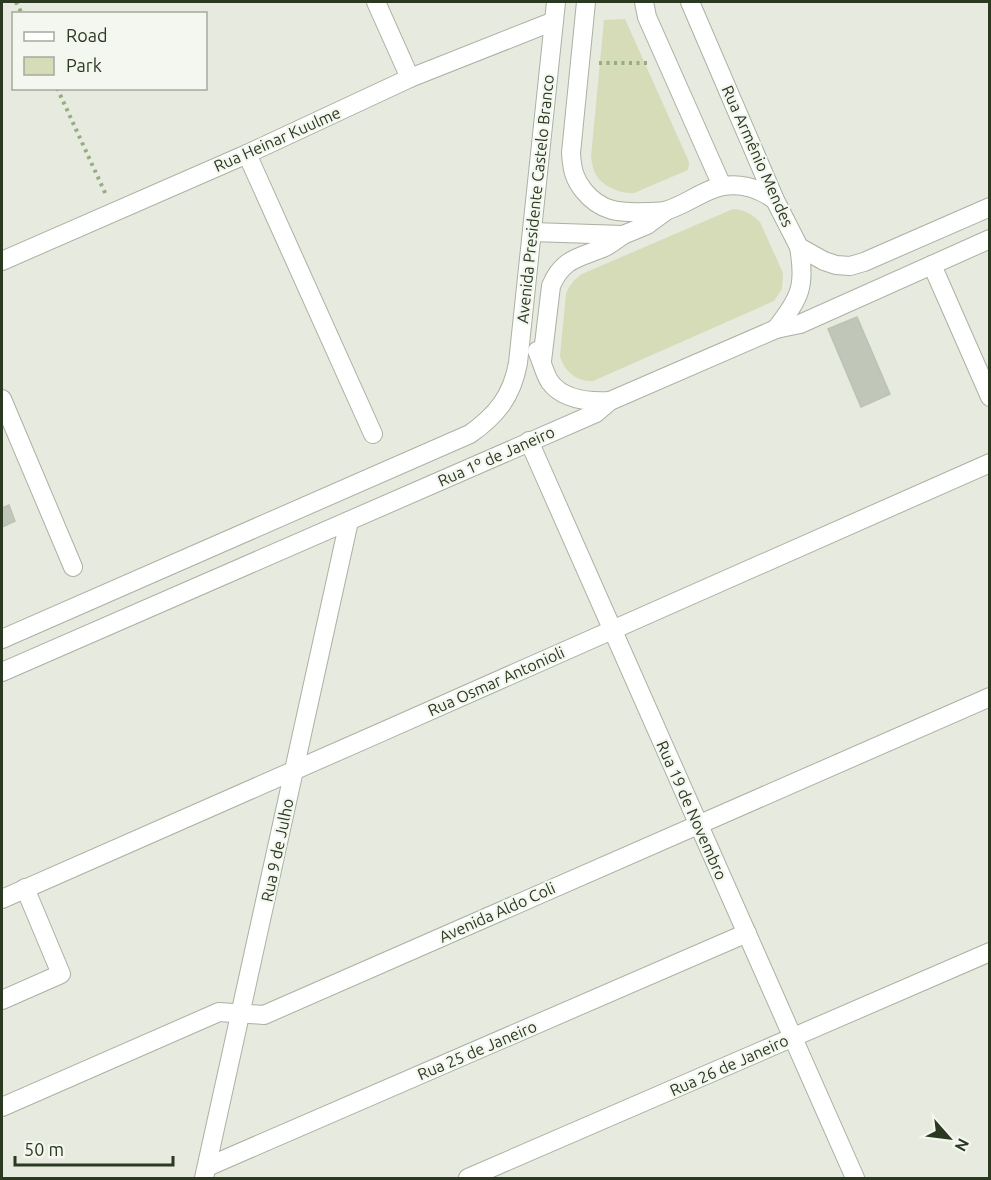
<svg xmlns="http://www.w3.org/2000/svg" width="991" height="1180" font-family="Ubuntu,sans-serif">
	<style>
		.green { fill: #d6dbb8 }
		.building { fill: #c0c7b8; stroke: #bcc3b2; stroke-width: 1.5 }
		.lines { fill: none; stroke-linecap: round; stroke-linejoin: round }
		.minor-casing { stroke: #aab1a2; stroke-width: 20 }
		.path { stroke: #95ad81; stroke-width: 4; stroke-dasharray: 3 4.5; stroke-linecap: butt }
		.minor { stroke: #fff; stroke-width: 18 }
		.labels { text-anchor: middle; dominant-baseline: central; stroke-width: 4.5; stroke-linejoin: round; paint-order: stroke }
		.street-label { font-size: 16px; fill: #2b3921; stroke: #f4f7ef }
	</style>
	<rect width="100%" height="100%" fill="#e6eadf"/>
	<g class="green">
		<path d="M 625,19 L 689,162 L 688,170 L 634,193 C 622,194 603,187 596,175 C 593,170 592,163 591,157 L 604,20 Z"/>
		<path d="M 733,209 C 745,210 752,214 760,222 L 783,273 L 782,289 L 774,301 L 593,381 C 577,382 564,371 560,356 L 566,294 C 569,285 574,280 582,274 Z"/>
	</g>
	<g class="building">
		<polygon points="857,317 890,394 861,407 828,329"/>
		<polygon points="9,505 15,521 2,527 2,508"/>
	</g>
	<g class="lines">
		<defs>
			<g id="minor">
				<polyline points="376,2 410,78"/>
				<path d="M 586,2 L 571,153 C 572,169 574,179 584,191 C 601,212 620,213 646,212 C 652,212 659,212 664,211 C 683,207 704,189 723,186 C 742,183 760,189 775,200"/>
				<polyline points="644,2 647,17 722,186"/>
				<polyline points="690,2 775,200 799,247 824,261 836,265 850,266 864,262 990,207"/>
				<polyline points="247,154 373,434"/>
				<polyline points="532,232 623,235 647,225 666,211"/>
				<polyline points="2,261 247,154 410,78 554,21"/>
				<polyline points="932,265 990,397"/>
				<path d="M 776,329 C 800,297 806,287 799,247"/>
				<path d="M 537,351 C 542,361 544,373 550,382 C 563,400 590,402 610,401"/>
				<path d="M 542,361 L 551,286 C 562,259 578,258 603,248 C 610,245 617,239 623,235"/>
				<polyline points="2,399 73,567"/>
				<polyline points="529,441 855,1178"/>
				<path d="M 2,639 L 470,434 C 497,415 512,396 518,363 L 556,2"/>
				<polyline points="2,672 596,413 610,401 776,329 800,324 990,239"/>
				<path d="M 2,899 C 332,755 660,608 990,463"/>
				<polyline points="2,1000 61,974 25,888"/>
				<polyline points="2,1107 219,1012 264,1015 990,697"/>
				<polyline points="207,1167 747,933"/>
				<polyline points="204,1178 349,521"/>
				<polyline points="468,1178 990,952"/>
			</g>
		</defs>
		<use href="#minor" class="minor-casing"/>
		<g class="path">
			<polyline points="16,2 22,14"/>
			<polyline points="599,63 648,63"/>
			<polyline points="57,88 107,197"/>
		</g>
		<use href="#minor" class="minor"/>
	</g>
	<g class="labels">
		<g class="street-label">
			<text transform="translate(277 139) rotate(-24)">Rua Heinar Kuulme</text>
			<text transform="translate(758 156) rotate(66)">Rua Armênio Mendes</text>
			<text transform="translate(535 199) rotate(-84)">Avenida Presidente Castelo Branco</text>
			<text transform="translate(496 456) rotate(-24)">Rua 1º de Janeiro</text>
			<text transform="translate(496 681) rotate(-24)">Rua Osmar Antonioli</text>
			<text transform="translate(692 810) rotate(66)">Rua 19 de Novembro</text>
			<text transform="translate(277 850) rotate(-78)">Rua 9 de Julho</text>
			<text transform="translate(497 912) rotate(-24)">Avenida Aldo Coli</text>
			<text transform="translate(477 1050) rotate(-23)">Rua 25 de Janeiro</text>
			<text transform="translate(729 1065) rotate(-24)">Rua 26 de Janeiro</text>
		</g>
	</g>
	<rect width="991" height="1180" fill="none" stroke="#2b3921" stroke-width="6"/>
	<rect x="12" y="12" width="195" height="78" fill="#f4f7ef" stroke="#a4ab9d" stroke-width="1.5"/>
	<rect x="24" y="32" width="30" height="9" fill="#ffffff" stroke="#a4ab9d" stroke-width="1.5"/>
	<text x="66" y="42" font-size="18" fill="#2b3921">Road</text>
	<rect x="24" y="57" width="30" height="18" fill="#d6dbb8" stroke="#a4ab9d" stroke-width="1.5"/>
	<text x="66" y="72" font-size="18" fill="#2b3921">Park</text>
	<g transform="translate(949 1138) rotate(118)" stroke="#f4f7ef" stroke-width="4.5" paint-order="stroke">
	<path d="M0-4.5L10 22L0 15L-10 22Z" fill="#2b3921"/>
	<text y="-9" font-size="16" font-weight="bold" text-anchor="middle" fill="#2b3921">N</text>
	</g>
	<path d="M15 1156v9h158v-9" fill="none" stroke="#2b3921" stroke-width="3"/>
	<text x="24" y="1156" font-size="18" fill="#2b3921" stroke="#f4f7ef" stroke-width="4.5" paint-order="stroke">50 m</text>
</svg>
